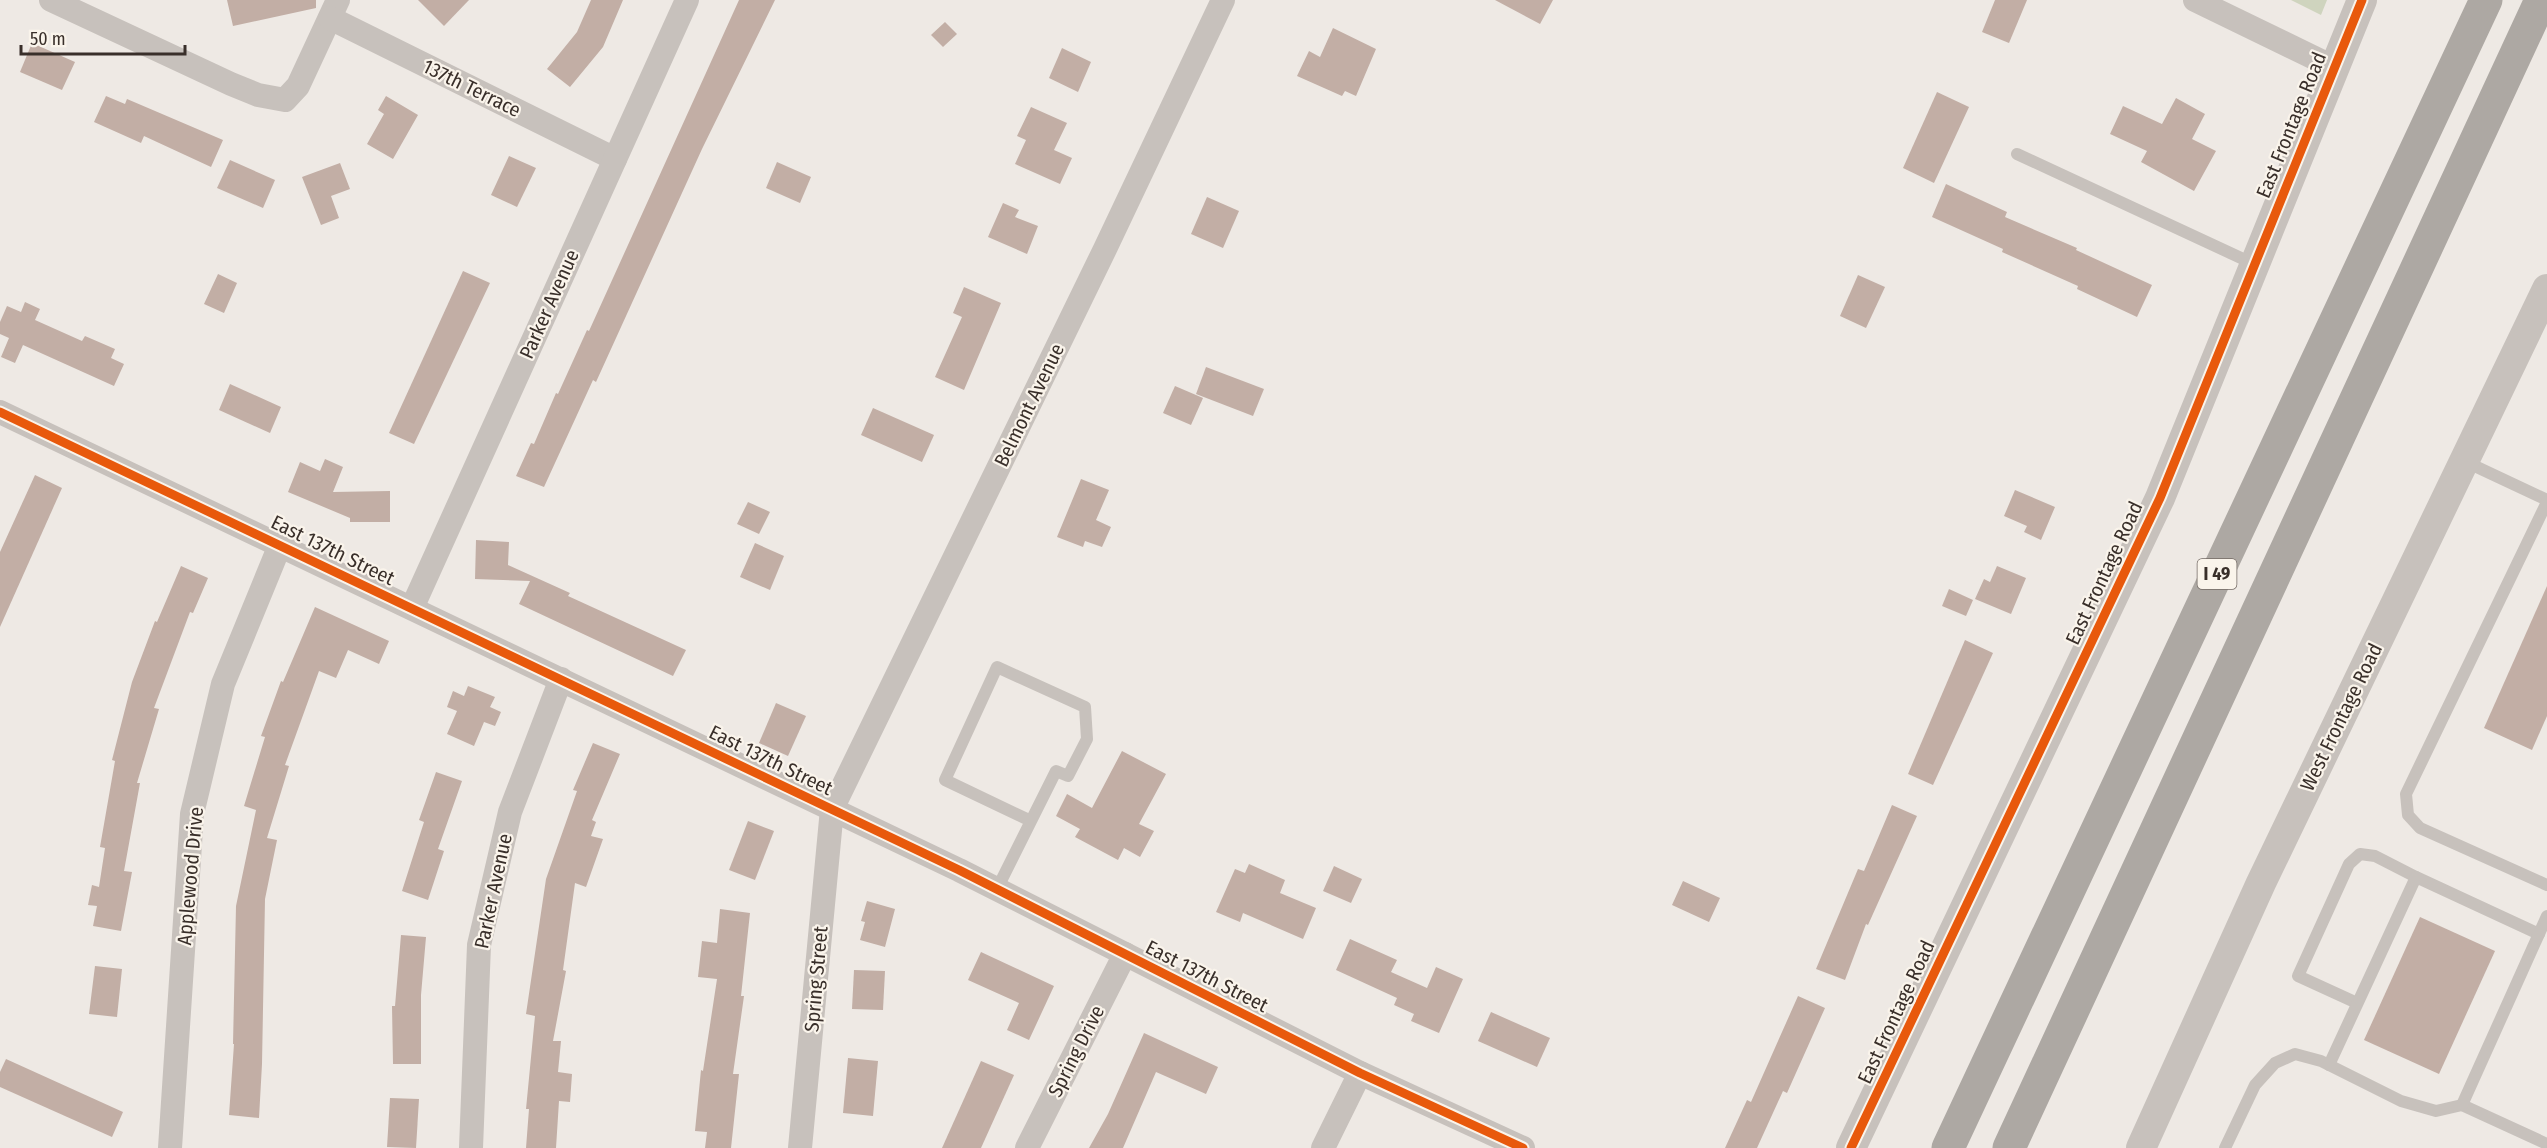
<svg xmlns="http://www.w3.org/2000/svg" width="2547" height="1148" font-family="'Fira Sans Condensed',sans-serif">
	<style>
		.green { fill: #cfd4be }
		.building { fill: #c2aea5 }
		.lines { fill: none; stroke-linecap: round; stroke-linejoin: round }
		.service { stroke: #c7c1bc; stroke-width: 12 }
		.minor { stroke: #c7c1bc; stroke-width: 24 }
		.tertiary { stroke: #c7c1bc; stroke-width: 30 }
		.motorway { stroke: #ada8a3; stroke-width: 33 }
		.cycleway-casing { stroke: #faf4eb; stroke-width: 13 }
		.cycleway { stroke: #e8590c; stroke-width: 9 }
		.labels { text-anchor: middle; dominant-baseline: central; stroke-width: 4.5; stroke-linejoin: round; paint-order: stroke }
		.shield { fill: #faf4eb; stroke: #736a64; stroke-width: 1.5 }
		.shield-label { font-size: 18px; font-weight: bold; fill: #392f2a }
		.street-label { font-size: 20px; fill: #392f2a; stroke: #faf4eb }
	</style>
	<rect width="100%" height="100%" fill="#eee9e4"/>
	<polygon class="green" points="2291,0 2327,0 2321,15"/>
	<g class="building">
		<polygon points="227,0 316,0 316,8 233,26"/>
		<polygon points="418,0 469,0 444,26"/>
		<polygon points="591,0 623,0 603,47 570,87 547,69 577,32"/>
		<polygon points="739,0 775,0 702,149 596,382 593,380 544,487 516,476 531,443 534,444 556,393 558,394 587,330 589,331"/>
		<polygon points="1495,0 1553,0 1540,24"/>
		<polygon points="1995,0 2027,0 2009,43 1982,32"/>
		<polygon points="945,22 957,34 943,47 931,35"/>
		<polygon points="1333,28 1376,49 1356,96 1345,91 1342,96 1297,76 1309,51 1320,57"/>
		<polygon points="32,43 75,62 62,90 20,72"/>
		<polygon points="1062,48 1091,62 1078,92 1049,78"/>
		<polygon points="1937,92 1969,107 1934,183 1903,168"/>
		<polygon points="106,96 125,104 127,99 223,140 211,167 144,136 141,143 94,122"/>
		<polygon points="386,96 418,115 393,159 367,144 384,114 378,110"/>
		<polygon points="2176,98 2205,114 2192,139 2216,151 2194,191 2141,162 2147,151 2110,134 2123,106 2162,124"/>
		<polygon points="1031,107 1067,123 1054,150 1072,158 1060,184 1015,164 1026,140 1017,136"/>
		<polygon points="509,156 536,168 517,207 491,195"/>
		<polygon points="230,160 275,180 263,208 217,188"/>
		<polygon points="777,162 811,177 800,203 766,188"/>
		<polygon points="340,163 350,189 331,196 339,218 321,225 302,177"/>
		<polygon points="1946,184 2007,212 2005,217 2077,248 2076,250 2152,285 2137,317 2077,289 2078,286 2002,252 2003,249 1932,217"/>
		<polygon points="1207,197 1239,211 1223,248 1191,234"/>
		<polygon points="1003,203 1019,210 1015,217 1038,226 1027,254 988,237"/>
		<polygon points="463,271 490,283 414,444 389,433"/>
		<polygon points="218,274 237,283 224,313 204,304"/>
		<polygon points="1858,275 1885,287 1866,328 1840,316"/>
		<polygon points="964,287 1001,303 964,390 935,377 962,317 953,313"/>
		<polygon points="25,302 40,309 35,320 82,341 85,336 115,349 111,358 124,364 114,386 23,345 15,363 1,357 9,338 0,334 0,322 7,306 21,312"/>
		<polygon points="1206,367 1264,389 1253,416 1196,394"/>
		<polygon points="230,384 281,407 270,433 219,410"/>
		<polygon points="1175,386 1203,398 1191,425 1163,413"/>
		<polygon points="873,408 934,435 922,462 861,435"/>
		<polygon points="325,459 343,467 333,492 390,491 390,522 350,522 350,518 288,492 300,462 320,471"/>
		<polygon points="35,475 62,488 0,627 0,552"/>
		<polygon points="1081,479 1109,490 1096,520 1111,527 1102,547 1085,541 1083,547 1057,537"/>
		<polygon points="2015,490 2055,507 2041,540 2024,532 2027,526 2004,516"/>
		<polygon points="748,502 770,512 759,534 737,524"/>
		<polygon points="476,540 509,542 508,565 570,593 568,596 686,650 673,676 519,604 530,581 475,579"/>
		<polygon points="755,543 784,556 770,590 740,577"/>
		<polygon points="181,566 208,578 193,613 190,612 154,708 159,709 137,783 140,783 124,871 132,872 121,931 93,926 97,906 88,905 92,885 99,887 105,848 100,847 115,761 112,760 132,682 155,621 157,622"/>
		<polygon points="1997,566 2026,578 2011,614 1975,599 1984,579 1990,582"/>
		<polygon points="2547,586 2547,716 2532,750 2484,728"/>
		<polygon points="1949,589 1973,600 1966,616 1942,606"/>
		<polygon points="315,607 389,641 379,664 348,650 336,678 319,671 285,765 289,766 267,838 277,840 265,899 262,1064 259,1118 229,1115 234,1044 233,1044 236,906 256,810 244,806 265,737 261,736 281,681 283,682"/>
		<polygon points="1965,640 1993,653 1933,785 1908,774"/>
		<polygon points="468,686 495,697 490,707 501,712 495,726 484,722 474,746 447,734 457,711 447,707 453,691 464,696"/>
		<polygon points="776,703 806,716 788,756 759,743"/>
		<polygon points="593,743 620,754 592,820 596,822 591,836 603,839 586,887 575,883 563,970 566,971 553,1041 561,1041 558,1072 572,1074 570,1102 559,1101 556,1148 526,1148 529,1109 526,1109 535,1016 526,1014 546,879 577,791 573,790"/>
		<polygon points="1122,751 1166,774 1139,824 1154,831 1140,857 1124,848 1118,860 1075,837 1080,829 1056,816 1067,794 1092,808"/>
		<polygon points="436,772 462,781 438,849 444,851 428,900 402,891 424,822 419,820"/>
		<polygon points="1892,805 1917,816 1868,925 1866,924 1845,980 1816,969 1858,869 1864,871"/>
		<polygon points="748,821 774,831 755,880 729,870"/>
		<polygon points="1249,864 1285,880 1280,893 1316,908 1303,939 1243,913 1240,922 1216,912 1235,869 1245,873"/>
		<polygon points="1334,866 1362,879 1351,903 1323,891"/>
		<polygon points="1683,881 1720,898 1709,922 1672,905"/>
		<polygon points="867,901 895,909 885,947 860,940 865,922 861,921"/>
		<polygon points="720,909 750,913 741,996 744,996 733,1074 739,1074 731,1148 705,1148 707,1132 695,1131 701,1070 703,1071 717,979 698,977 702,941 717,943"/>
		<polygon points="2420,917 2495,951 2439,1074 2364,1040"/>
		<polygon points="401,935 426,937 421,995 421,1064 393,1064 392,1006 395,1006"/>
		<polygon points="1350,939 1397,960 1391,972 1427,988 1436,967 1463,979 1439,1033 1411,1021 1414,1014 1394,1005 1397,998 1336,970"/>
		<polygon points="981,952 1054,986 1029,1040 1007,1030 1019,1003 968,980"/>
		<polygon points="95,966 122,969 117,1017 89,1014"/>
		<polygon points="854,970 885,971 883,1010 852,1009"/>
		<polygon points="1798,996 1825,1008 1787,1093 1783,1091 1757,1148 1725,1148 1747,1100 1751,1102"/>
		<polygon points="1491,1012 1550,1038 1537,1067 1478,1041"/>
		<polygon points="1144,1033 1218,1067 1206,1094 1156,1072 1123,1148 1089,1148 1108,1114"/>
		<polygon points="848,1058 878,1061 873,1116 843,1113"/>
		<polygon points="6,1059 123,1112 112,1137 0,1087 0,1072"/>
		<polygon points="981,1061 1014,1075 981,1148 942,1148"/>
		<polygon points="390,1098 419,1099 416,1148 387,1147"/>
	</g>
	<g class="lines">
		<g class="service">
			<polyline points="2017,154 2254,264"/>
			<polyline points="2464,461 2547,500"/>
			<polyline points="2547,502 2406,794 2408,815 2420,828 2547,885"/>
			<polyline points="997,889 1056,771 1068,776 1087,739 1085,707 997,667 945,780 1031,821"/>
			<polyline points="2357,1003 2298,976 2349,864 2360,854 2375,856 2416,877"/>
			<polyline points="2329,1065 2416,877 2539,934"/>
			<polyline points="2462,1105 2547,1144"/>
			<polyline points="2225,1148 2255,1085 2275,1063 2295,1054 2321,1061 2401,1101 2436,1111 2462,1105 2547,916"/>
		</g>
		<g class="minor">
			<polyline points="51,0 231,84 258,95 285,100 298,86 338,0"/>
			<polyline points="2195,0 2333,67"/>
			<polyline points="330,18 615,159"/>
			<polyline points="0,412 959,870 1360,1073 1523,1148"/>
			<polyline points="412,608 687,0"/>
			<polyline points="170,1148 192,814 223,684 280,545"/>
			<polyline points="471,1148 479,945 510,812 561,679"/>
			<polyline points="800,1148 832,809 1105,249 1223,0"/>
			<polyline points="1027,1148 1125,954"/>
			<polyline points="1323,1148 1360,1073"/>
		</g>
		<g class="tertiary">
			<polyline points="1851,1148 2160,498 2362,0"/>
			<polyline points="2141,1148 2261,883 2547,289"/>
		</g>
		<g class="motorway">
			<polyline points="1948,1148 2486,0"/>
			<polyline points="2009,1148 2541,0"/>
		</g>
		<defs>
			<g id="cycleway">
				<polyline points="0,412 959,870 1360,1073 1523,1148"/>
				<polyline points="1851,1148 2160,498 2362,0"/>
			</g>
		</defs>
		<use href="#cycleway" class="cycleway-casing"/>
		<use href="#cycleway" class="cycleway"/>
	</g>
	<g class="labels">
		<rect class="shield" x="2197.5" y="559" width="39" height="30" rx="4.5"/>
		<g class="shield-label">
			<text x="2217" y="574">I 49</text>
		</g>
		<g class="street-label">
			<text transform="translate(472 88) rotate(26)">137th Terrace</text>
			<text transform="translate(2291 125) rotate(-68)">East Frontage Road</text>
			<text transform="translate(549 304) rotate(-66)">Parker Avenue</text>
			<text transform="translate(1029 405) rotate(-64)">Belmont Avenue</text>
			<text transform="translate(333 550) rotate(26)">East 137th Street</text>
			<text transform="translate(2104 573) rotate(-65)">East Frontage Road</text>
			<text transform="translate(2341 717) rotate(-64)">West Frontage Road</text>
			<text transform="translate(771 760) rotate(26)">East 137th Street</text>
			<text transform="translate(190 876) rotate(-85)">Applewood Drive</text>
			<text transform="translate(493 891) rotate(-78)">Parker Avenue</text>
			<text transform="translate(1207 976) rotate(27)">East 137th Street</text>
			<text transform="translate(816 979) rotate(-85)">Spring Street</text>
			<text transform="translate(1896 1012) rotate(-65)">East Frontage Road</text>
			<text transform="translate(1076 1051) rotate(-63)">Spring Drive</text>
		</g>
	</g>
	<path d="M21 45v9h164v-9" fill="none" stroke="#392f2a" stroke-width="3"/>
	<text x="30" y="45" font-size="18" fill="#392f2a" stroke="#faf4eb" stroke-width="4.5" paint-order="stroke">50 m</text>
</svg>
